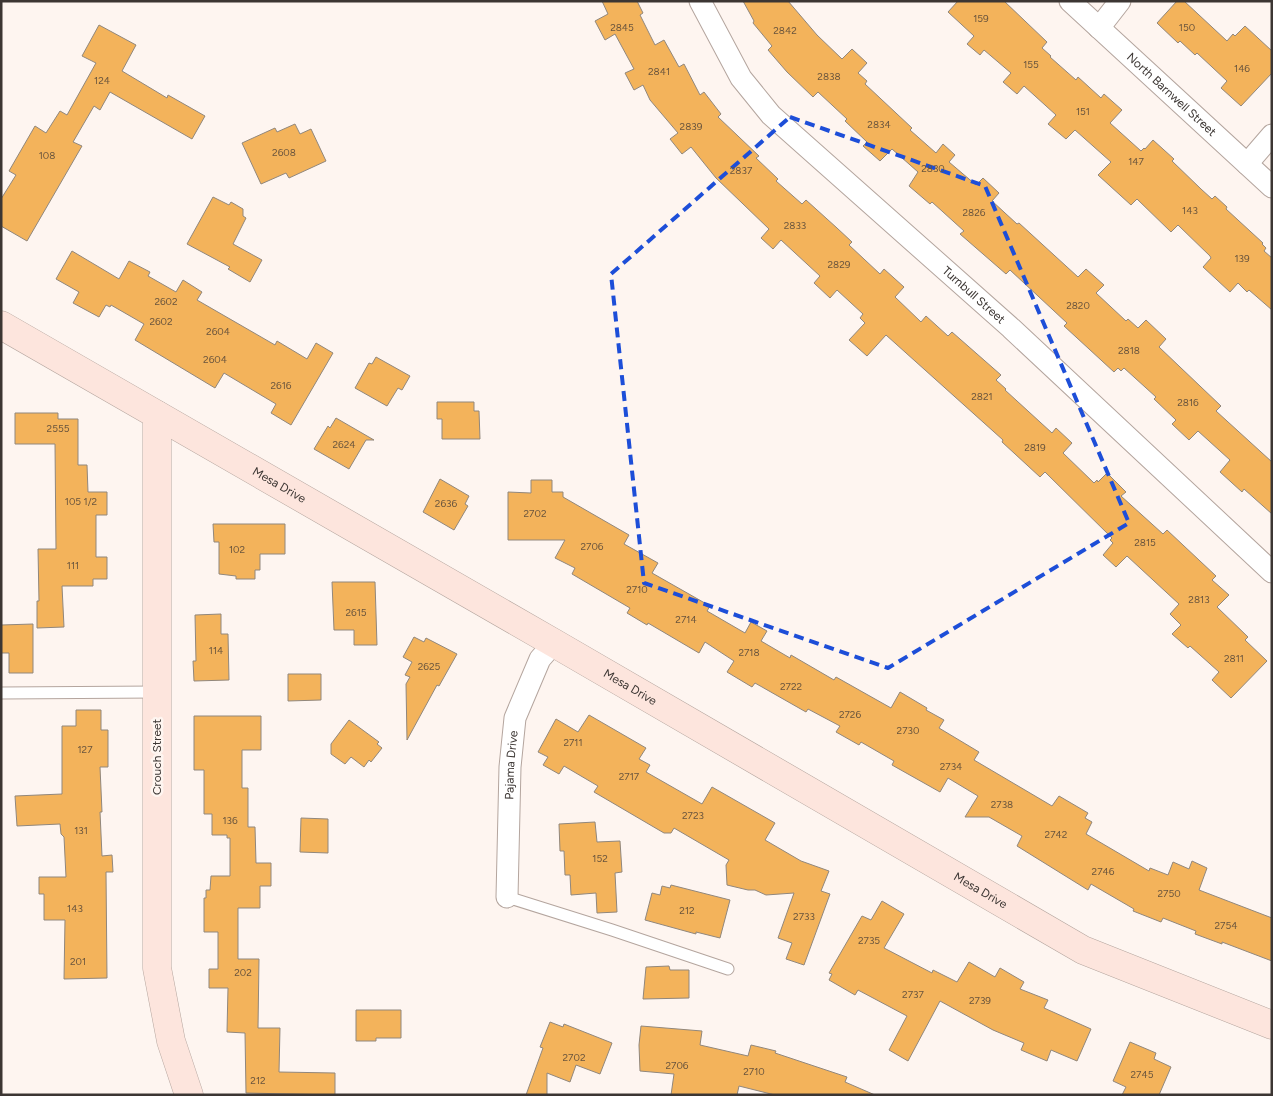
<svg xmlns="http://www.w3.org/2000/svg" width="1273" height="1096" font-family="Figtree,sans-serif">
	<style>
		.building { fill: #f3b35b; stroke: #91877c }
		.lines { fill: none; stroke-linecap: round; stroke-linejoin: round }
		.lane-casing { stroke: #b4a59e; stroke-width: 13 }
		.street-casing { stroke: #b4a59e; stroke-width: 23 }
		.secondary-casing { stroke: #b4a59e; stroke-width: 29 }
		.lane { stroke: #fff; stroke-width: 11 }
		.street { stroke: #fff; stroke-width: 21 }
		.secondary { stroke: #fde5dd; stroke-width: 28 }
		.marked { fill: none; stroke: #1d4ed8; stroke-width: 4; stroke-dasharray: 10 6; stroke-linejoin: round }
		.labels { text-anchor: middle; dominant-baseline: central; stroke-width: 5; stroke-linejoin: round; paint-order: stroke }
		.number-label { font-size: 10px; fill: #6a553d }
		.street-label { font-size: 12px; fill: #3c3633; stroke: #fef5f0 }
	</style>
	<rect width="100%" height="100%" fill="#fef5f0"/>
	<g class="building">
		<polygon points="602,1 637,1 643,13 640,15 655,45 664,40 679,67 684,64 700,95 704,92 721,114 718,117 759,156 756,158 778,179 776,181 802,204 806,200 837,228 852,242 849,245 880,274 884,269 904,287 895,297 921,322 926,316 948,336 952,332 1001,375 996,380 1006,389 1005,390 1052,433 1056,428 1072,443 1063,453 1094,483 1097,480 1098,482 1107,473 1126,492 1121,496 1163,534 1167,530 1216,576 1212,580 1229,595 1217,607 1248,637 1245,640 1267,661 1231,698 1212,680 1219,672 1190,646 1188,648 1172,634 1181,625 1170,614 1179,604 1127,556 1116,567 1103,555 1113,543 1110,540 1112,538 1045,472 1040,477 1002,442 1003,440 886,335 867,356 849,340 865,323 860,318 863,314 837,290 830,298 814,283 820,276 781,240 773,249 761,238 769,229 716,178 691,147 682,154 670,139 678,133 650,100 643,85 634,90 625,73 634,69 615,34 605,40 595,21 608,14"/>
		<polygon points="743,1 788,1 817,35 842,59 852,49 867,63 858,73 867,81 865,84 912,128 910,130 936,153 943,144 955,155 949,162 976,185 983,178 999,193 992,201 1017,224 1019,223 1078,277 1086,269 1104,285 1096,293 1126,321 1128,319 1138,328 1146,320 1166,339 1159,347 1221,406 1216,411 1272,462 1272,514 1244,489 1242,492 1220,472 1230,460 1198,431 1189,440 1172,424 1176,420 1154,399 1156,397 1124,368 1121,371 1118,368 1114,372 1064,326 1067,323 1010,270 1006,274 960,234 964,231 932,202 930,204 909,186 918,172 892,149 880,161 863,146 867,142 845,121 847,119 818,92 813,97 787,72 768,50 772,46 753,23 754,21"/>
		<polygon points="958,1 1004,1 1047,42 1042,48 1051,56 1050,57 1076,80 1078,77 1101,98 1104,94 1122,110 1110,123 1141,151 1144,148 1145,149 1153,140 1174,159 1172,161 1201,189 1212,199 1215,196 1227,207 1226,209 1263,243 1262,244 1266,248 1264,251 1272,258 1272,310 1249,290 1247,292 1238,283 1230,292 1203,267 1211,258 1210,256 1178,225 1171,232 1137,199 1131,205 1098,175 1111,162 1075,130 1066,139 1048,124 1056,115 1024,86 1017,94 1003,82 1011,73 984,50 980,55 967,44 974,36 948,12"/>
		<polygon points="1177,1 1184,1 1227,41 1233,34 1235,36 1245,26 1272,51 1272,73 1241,106 1221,88 1227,81 1197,53 1195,55 1180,41 1178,43 1157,23"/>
		<polygon points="99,25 136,45 122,71 167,98 168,95 205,116 192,139 110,92 100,110 94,106 73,142 82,146 27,241 1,226 1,199 16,175 9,171 35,126 46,133 60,111 67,115 96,63 82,56"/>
		<polygon points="295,124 300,134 311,129 326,161 289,178 286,173 261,184 242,143 275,128 277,132"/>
		<polygon points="213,197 229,205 231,202 243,209 243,216 246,218 233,244 262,260 250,282 228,269 230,267 187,244"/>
		<polygon points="72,251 119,279 129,261 150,272 148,276 176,292 183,280 202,292 197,300 275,345 277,341 307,359 316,343 333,353 291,425 271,413 276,404 224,373 215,388 135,340 144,324 111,305 110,307 106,305 99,317 73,303 79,292 56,279"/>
		<polygon points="376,357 410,376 402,390 398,388 387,406 355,388 369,363 372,364"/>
		<polygon points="437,402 474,402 474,411 479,411 480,439 442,439 442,419 437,419"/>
		<polygon points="15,413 58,413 58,419 78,419 78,465 87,465 88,492 107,492 107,515 96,515 96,557 107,557 107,579 93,579 93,586 62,586 64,627 37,628 37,601 39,601 38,549 56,549 55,444 15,444"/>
		<polygon points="336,418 374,440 366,440 349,469 314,449 328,426 330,428"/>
		<polygon points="440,479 469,496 465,504 468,506 454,530 423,512"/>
		<polygon points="531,480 552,480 552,492 563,492 563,497 629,535 624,544 658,563 652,573 710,606 707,611 745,633 751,622 767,631 761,641 790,658 791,655 834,680 836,677 891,708 900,692 927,708 926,710 944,720 939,728 979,752 974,760 1052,806 1059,796 1088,813 1085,818 1092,822 1086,834 1149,871 1150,868 1168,875 1173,862 1189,869 1192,861 1207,868 1199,890 1272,918 1272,961 1222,942 1222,944 1195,934 1196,931 1163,918 1161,922 1133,911 1134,909 1091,884 1088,890 1017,846 1022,836 989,817 965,817 978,796 948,778 940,792 892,765 894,761 861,742 859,745 836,732 840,726 808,709 806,712 755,683 752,687 727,672 734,661 705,642 699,653 648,623 647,625 627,613 630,608 572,574 575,568 555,558 565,540 508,540 508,492 531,493"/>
		<polygon points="213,524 285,524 285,554 260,554 260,570 255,570 255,579 236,579 236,576 219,574 219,542 214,542"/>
		<polygon points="332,582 375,582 377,645 354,645 354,630 334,630"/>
		<polygon points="221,614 221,634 228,634 229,680 194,681 193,661 196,661 195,615"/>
		<polygon points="33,624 33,673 9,673 9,653 1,653 1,625"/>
		<polygon points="414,637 424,642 426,638 457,654 439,686 437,685 407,740 406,684 410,677 405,675 412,662 403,657"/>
		<polygon points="288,674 321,674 321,700 288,701"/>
		<polygon points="76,710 101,710 101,730 108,730 108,767 100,767 102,812 100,812 102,856 112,855 113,872 106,872 107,978 64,979 65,920 44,920 44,894 39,894 39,877 66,877 64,837 61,834 60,824 17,826 15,796 62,794 62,726 76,726"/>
		<polygon points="589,715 646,748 639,759 650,765 646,772 702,804 712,787 775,823 765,840 801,861 829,871 821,891 830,894 804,965 786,959 792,943 778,938 794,893 766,895 755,890 748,890 727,885 726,865 729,860 674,828 671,833 664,833 594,792 598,786 564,766 559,774 543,765 548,757 538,752 556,719 578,732"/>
		<polygon points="194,716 261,716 261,750 242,750 242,788 248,788 248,827 255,827 256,863 271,863 271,886 260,886 260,908 238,908 238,959 259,959 258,1028 280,1028 279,1072 335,1073 335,1095 246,1093 245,1033 227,1032 228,988 209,988 209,969 218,969 218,932 204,932 204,898 206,898 206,890 210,890 211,876 230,876 230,838 227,838 227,835 212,835 212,814 204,814 204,770 194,770"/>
		<polygon points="349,720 379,742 377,744 382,748 371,762 369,760 364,767 351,757 345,764 331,754 331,744"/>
		<polygon points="301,818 328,819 328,853 300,852"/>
		<polygon points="595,822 597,842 620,841 622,872 615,873 617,912 597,913 596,893 571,895 570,875 565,875 564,851 560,851 559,824"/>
		<polygon points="671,885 730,900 720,938 696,932 696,934 645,920 652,893 660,895 662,886 670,888"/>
		<polygon points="882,901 904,914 884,948 932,973 933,970 957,982 969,962 995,977 1000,968 1024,982 1020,989 1048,1000 1044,1008 1091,1029 1077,1061 1051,1050 1047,1061 1021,1050 1024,1043 993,1030 940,1001 908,1061 889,1050 907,1016 858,990 855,995 829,980 832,974 829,973 862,916 871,920"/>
		<polygon points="669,966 670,970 689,970 689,998 643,999 646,967"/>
		<polygon points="356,1010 401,1010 401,1038 376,1038 376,1041 356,1041"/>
		<polygon points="550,1022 563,1027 564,1024 612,1043 600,1074 576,1065 570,1082 547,1073 547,1095 526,1095 543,1048 540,1047"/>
		<polygon points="641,1026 702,1031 700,1045 748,1056 751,1045 776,1051 775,1053 847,1077 845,1082 875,1095 775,1095 739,1086 737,1095 671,1095 674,1074 640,1071 639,1045"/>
		<polygon points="1130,1042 1156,1053 1154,1059 1171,1067 1159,1095 1122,1095 1126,1087 1113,1081"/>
	</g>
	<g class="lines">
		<defs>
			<g id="lane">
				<polyline points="1,693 157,692"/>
				<polyline points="507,897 612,930 728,969"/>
			</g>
			<g id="street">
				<path id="s1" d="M 700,1 L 741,78 L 771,115 L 1011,328 L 1272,572"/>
				<path id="s2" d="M 1070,1 L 1272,187"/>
				<polyline points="1099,28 1120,1"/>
				<polyline points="1247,164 1272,135"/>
				<path id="s3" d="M 507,897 L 510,767 L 515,718 L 540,659 L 554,643"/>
			</g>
			<g id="secondary">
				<path id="s4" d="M 1,325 L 554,643 L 1083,950 L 1272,1025"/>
				<polyline points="157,415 157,968 171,1041 189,1095"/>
			</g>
		</defs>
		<use href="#lane" class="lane-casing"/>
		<use href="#street" class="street-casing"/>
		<use href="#secondary" class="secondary-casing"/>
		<use href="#lane" class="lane"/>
		<use href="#street" class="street"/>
		<use href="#secondary" class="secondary"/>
	</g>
	<path class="marked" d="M 790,117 L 985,186 L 1129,523 L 888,668 L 644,583 L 611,274 Z"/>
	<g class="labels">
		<g class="number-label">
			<text x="981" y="18">159</text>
			<text x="622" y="27">2845</text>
			<text x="1187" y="27">150</text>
			<text x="785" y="30">2842</text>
			<text x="1031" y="64">155</text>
			<text x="1242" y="68">146</text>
			<text x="659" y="71">2841</text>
			<text x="829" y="76">2838</text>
			<text x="102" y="80">124</text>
			<text x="1083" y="111">151</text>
			<text x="879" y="124">2834</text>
			<text x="691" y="126">2839</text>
			<text x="284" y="152">2608</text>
			<text x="47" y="155">108</text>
			<text x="1136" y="161">147</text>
			<text x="933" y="168">2830</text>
			<text x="741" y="170">2837</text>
			<text x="1190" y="210">143</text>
			<text x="974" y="212">2826</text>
			<text x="795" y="225">2833</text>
			<text x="1242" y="258">139</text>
			<text x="839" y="264">2829</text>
			<text x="166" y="301">2602</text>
			<text x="1078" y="305">2820</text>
			<text x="161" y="321">2602</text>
			<text x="218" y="331">2604</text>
			<text x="1129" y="350">2818</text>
			<text x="215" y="359">2604</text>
			<text x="281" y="385">2616</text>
			<text x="982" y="396">2821</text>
			<text x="1188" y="402">2816</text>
			<text x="58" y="428">2555</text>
			<text x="344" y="444">2624</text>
			<text x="1035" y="447">2819</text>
			<text x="81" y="501">105 1/2</text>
			<text x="446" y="503">2636</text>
			<text x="535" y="513">2702</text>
			<text x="1145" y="542">2815</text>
			<text x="592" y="546">2706</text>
			<text x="237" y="549">102</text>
			<text x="73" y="565">111</text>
			<text x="637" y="589">2710</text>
			<text x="1199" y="599">2813</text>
			<text x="356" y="612">2615</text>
			<text x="686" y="619">2714</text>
			<text x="216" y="650">114</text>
			<text x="749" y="652">2718</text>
			<text x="1234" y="658">2811</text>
			<text x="429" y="666">2625</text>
			<text x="791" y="686">2722</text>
			<text x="850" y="714">2726</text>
			<text x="908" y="730">2730</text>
			<text x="573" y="742">2711</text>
			<text x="85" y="749">127</text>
			<text x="951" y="766">2734</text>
			<text x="629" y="776">2717</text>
			<text x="1002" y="804">2738</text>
			<text x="693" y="815">2723</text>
			<text x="230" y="820">136</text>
			<text x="81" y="830">131</text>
			<text x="1056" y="834">2742</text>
			<text x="600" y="858">152</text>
			<text x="1103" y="871">2746</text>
			<text x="1169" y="893">2750</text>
			<text x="75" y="908">143</text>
			<text x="687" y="910">212</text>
			<text x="804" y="916">2733</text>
			<text x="1226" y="925">2754</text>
			<text x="869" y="940">2735</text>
			<text x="78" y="961">201</text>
			<text x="243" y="972">202</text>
			<text x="913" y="994">2737</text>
			<text x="980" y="1000">2739</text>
			<text x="574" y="1057">2702</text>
			<text x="677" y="1065">2706</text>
			<text x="754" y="1071">2710</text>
			<text x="1142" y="1074">2745</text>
			<text x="258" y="1080">212</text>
		</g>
		<g class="street-label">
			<text stroke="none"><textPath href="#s2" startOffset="138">North Barnwell Street</textPath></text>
			<text stroke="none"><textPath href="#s1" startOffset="406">Turnbull Street</textPath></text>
			<text stroke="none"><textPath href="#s4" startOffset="321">Mesa Drive</textPath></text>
			<text stroke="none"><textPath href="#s4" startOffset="726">Mesa Drive</textPath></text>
			<text transform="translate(157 757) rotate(-90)">Crouch Street</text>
			<text stroke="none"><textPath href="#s3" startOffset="132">Pajama Drive</textPath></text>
			<text stroke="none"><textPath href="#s4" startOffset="1131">Mesa Drive</textPath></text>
		</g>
	</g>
	<rect width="1273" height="1096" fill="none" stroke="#3c3633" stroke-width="5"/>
</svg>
